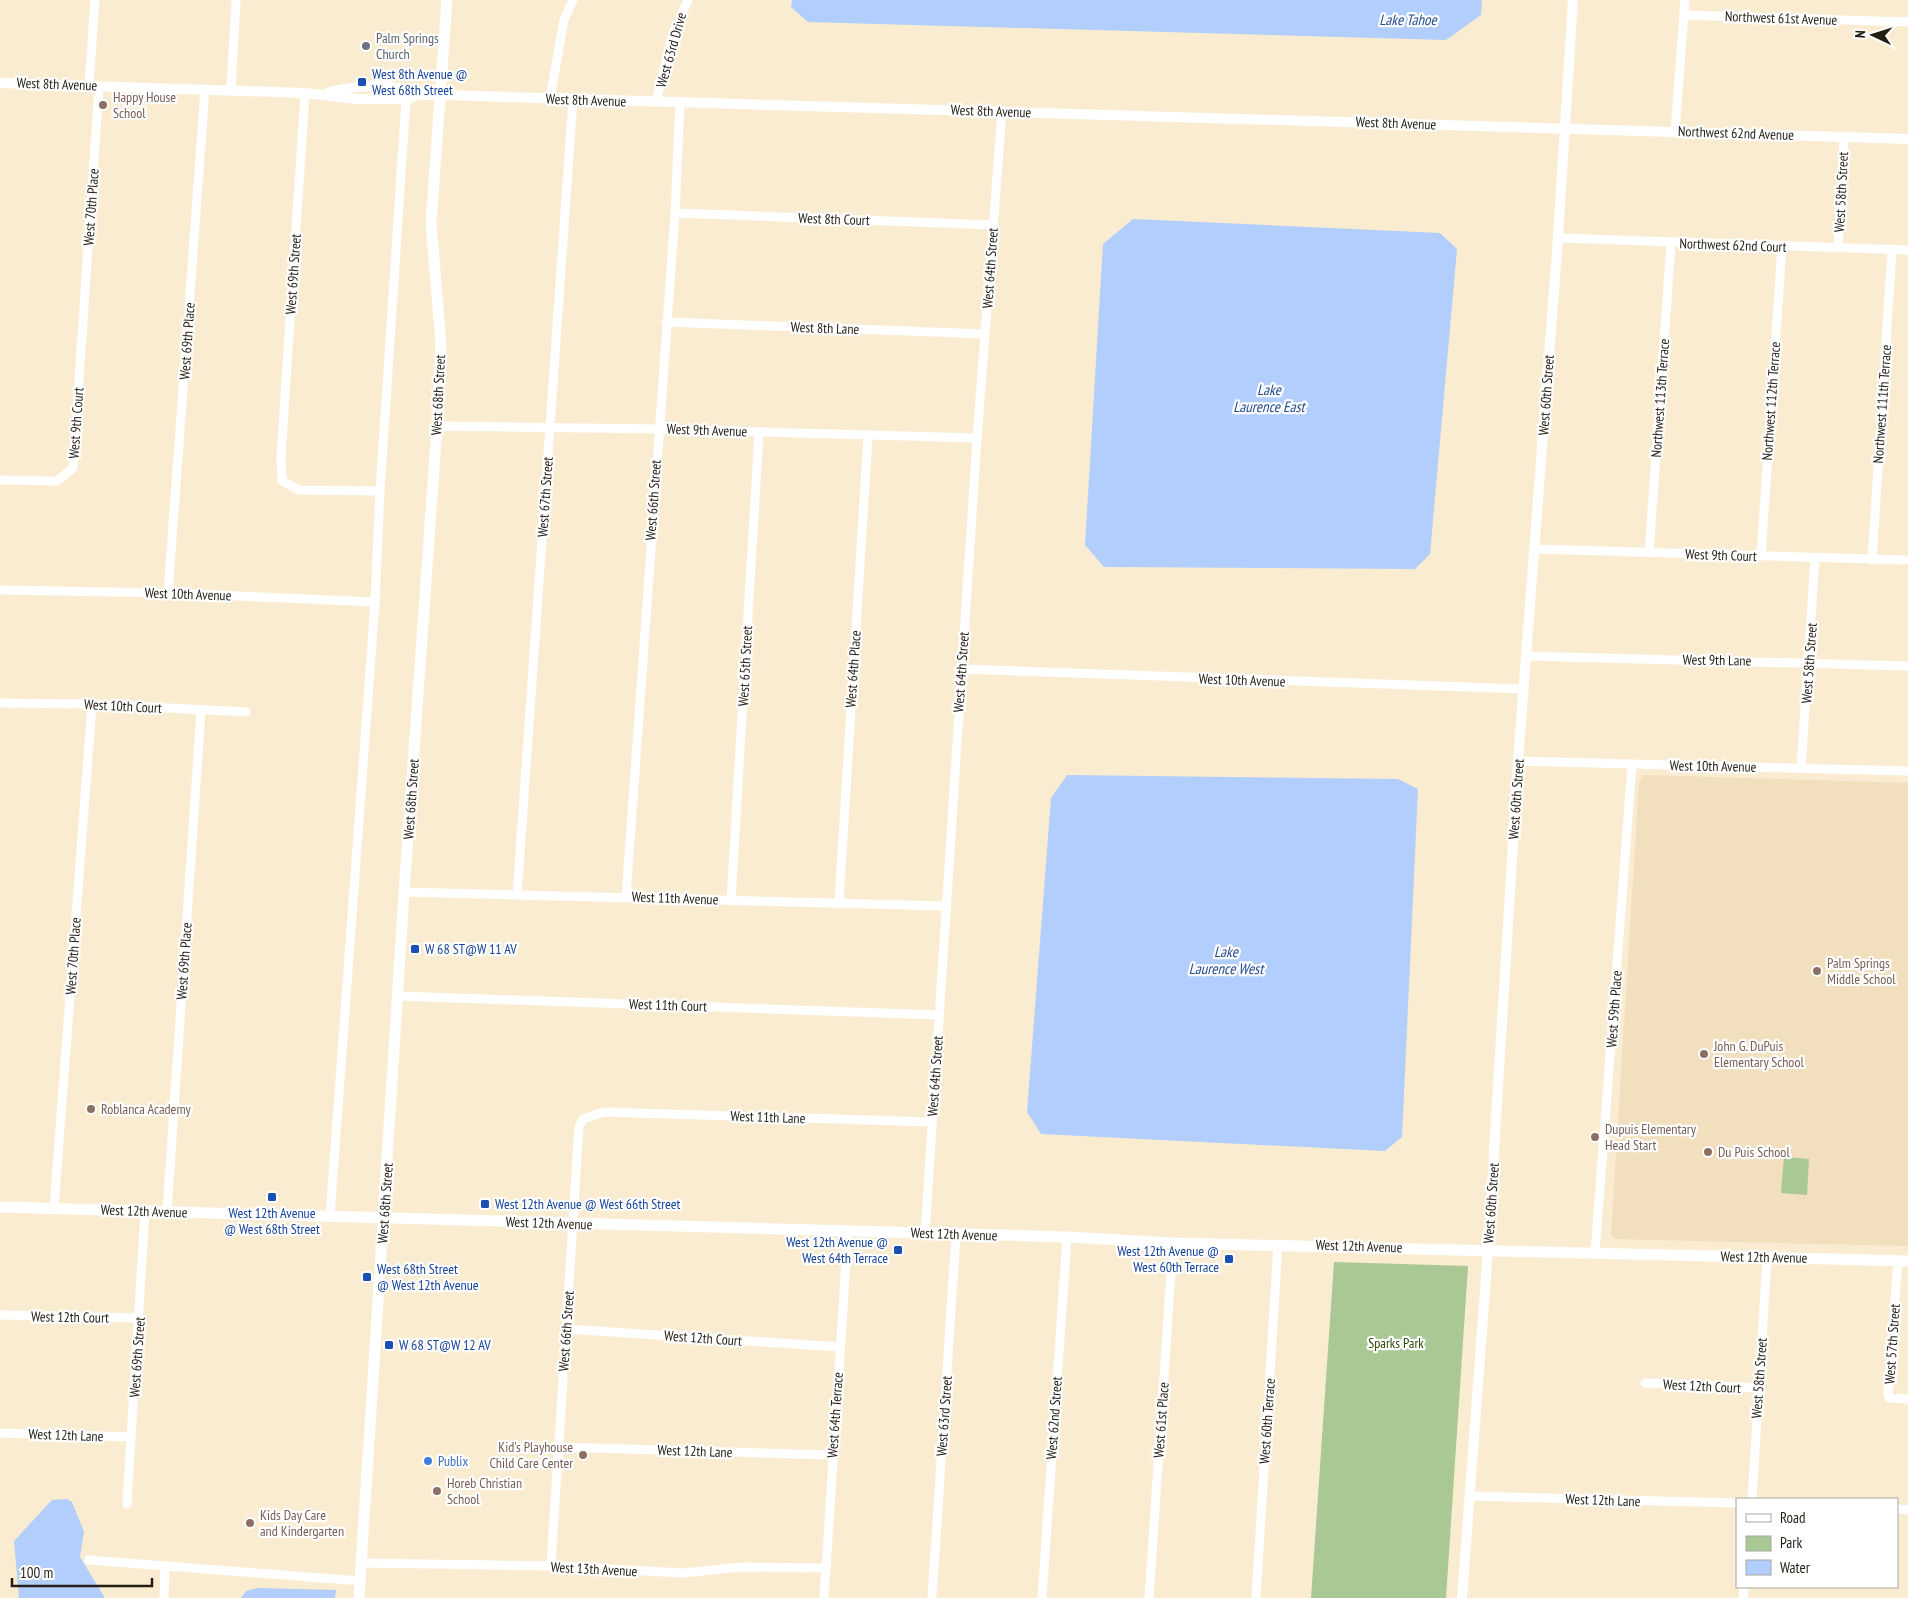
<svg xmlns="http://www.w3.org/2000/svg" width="1908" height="1598" font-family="'PT Sans Narrow',sans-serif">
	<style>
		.built { fill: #f1dfbe }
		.green { fill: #a9c893 }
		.water { fill: #b2cefd }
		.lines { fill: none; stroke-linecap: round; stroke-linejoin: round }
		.minor { stroke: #fff; stroke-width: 9 }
		.tertiary { stroke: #fff; stroke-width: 10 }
		.secondary { stroke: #fff; stroke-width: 11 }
		.worship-dot { fill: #6b7280; stroke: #fff; stroke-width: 2 }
		.transit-dot { fill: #1a4fb4; stroke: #fff; stroke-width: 2 }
		.education-dot { fill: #8d6e63; stroke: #fff; stroke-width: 2 }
		.shop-dot { fill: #3f7fe0; stroke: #fff; stroke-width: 2 }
		.labels { text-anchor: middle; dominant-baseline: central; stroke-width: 4.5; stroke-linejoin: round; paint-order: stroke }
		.street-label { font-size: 14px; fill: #241f15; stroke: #fff }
		.worship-label { font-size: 14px; fill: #5b616d; stroke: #fff; text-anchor: start }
		.transit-label { font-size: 14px; fill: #164399; stroke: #fff; text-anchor: start }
		.education-label { font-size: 14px; fill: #785e54; stroke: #fff; text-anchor: start }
		.park-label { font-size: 14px; fill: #284705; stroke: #fff }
		.shop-label { font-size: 14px; fill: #366cbe; stroke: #fff; text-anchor: start }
		.water-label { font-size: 15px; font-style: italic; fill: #254d91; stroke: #fff }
	</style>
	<rect width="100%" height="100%" fill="#faecd1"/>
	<polygon class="built" points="1644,775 1908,783 1908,1246 1615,1239 1611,1235 1639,782"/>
	<g class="green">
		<polygon points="1784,1157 1809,1159 1807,1195 1781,1193"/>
		<polygon points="1334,1262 1468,1266 1446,1598 1311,1598"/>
	</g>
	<g class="water">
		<polygon points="792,0 1482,0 1481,15 1446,40 808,22 791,7"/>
		<polygon points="1133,219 1440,233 1457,249 1430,554 1415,569 1104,567 1085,545 1103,244"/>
		<polygon points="1067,775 1398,779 1418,789 1402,1137 1385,1151 1041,1134 1027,1112 1051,798"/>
		<polygon points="67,1499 72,1502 84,1532 80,1557 105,1598 19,1598 14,1541 52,1500"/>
		<polygon points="258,1588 336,1590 335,1598 241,1598 246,1591"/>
	</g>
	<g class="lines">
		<g class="minor">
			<polyline points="1684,15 1908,22"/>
			<polyline points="89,85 95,0"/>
			<polyline points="231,89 236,0"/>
			<polyline points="305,93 281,456 282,481 299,490 380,491"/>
			<polyline points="550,98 564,20 573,0"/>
			<polyline points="656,102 672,36 688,0"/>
			<polyline points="1675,131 1685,0"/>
			<polyline points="675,213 993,225"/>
			<polyline points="1558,238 1908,250"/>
			<polyline points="1838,248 1844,137"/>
			<polyline points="666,322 985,334"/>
			<polyline points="437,426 658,429 977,438"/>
			<polyline points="0,480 57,481 73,468 99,86"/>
			<polyline points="1535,549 1908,560"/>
			<polyline points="1649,553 1671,243"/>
			<polyline points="1761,556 1782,246"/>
			<polyline points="1872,560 1892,249"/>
			<polyline points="0,590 168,593 375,602"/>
			<polyline points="168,593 205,89"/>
			<polyline points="1526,656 1908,666"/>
			<polyline points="962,669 1523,689"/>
			<polyline points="0,703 92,704 246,712"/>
			<polyline points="1518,761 1908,771"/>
			<polyline points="1801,767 1815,558"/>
			<polyline points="404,892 946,906"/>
			<polyline points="517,895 573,99"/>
			<polyline points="626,897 675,213 680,102"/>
			<polyline points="731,900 759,432"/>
			<polyline points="839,903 868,435"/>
			<polyline points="398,996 939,1015"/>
			<polyline points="54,1208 92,704"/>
			<polyline points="167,1212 201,710"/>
			<polyline points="330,1216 375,602 380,491 406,99"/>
			<polyline points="925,1233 977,438 1002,111"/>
			<polyline points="1595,1253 1632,765"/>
			<polyline points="1898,1260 1888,1394 1889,1398 1908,1399"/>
			<polyline points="0,1315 139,1318"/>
			<polyline points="566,1329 840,1347"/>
			<polyline points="1645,1383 1758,1388"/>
			<polyline points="0,1433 131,1437"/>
			<polyline points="557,1447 833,1455"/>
			<polyline points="1469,1496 1737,1503"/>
			<polyline points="1752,1499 1767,1257"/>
			<polyline points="127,1504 145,1211"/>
			<polyline points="1897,1509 1908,1510"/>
			<polyline points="89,1560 361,1581"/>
			<polyline points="362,1563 551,1566 683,1573 741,1567 826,1568"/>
			<polyline points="551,1566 579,1127 583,1119 604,1112 932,1122"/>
			<polyline points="164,1598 165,1567"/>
			<polyline points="824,1598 848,1231"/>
			<polyline points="932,1598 956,1234"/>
			<polyline points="1042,1598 1067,1237"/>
			<polyline points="1149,1598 1173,1243"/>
			<polyline points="1256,1598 1278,1244"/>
			<polyline points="1743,1598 1744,1587"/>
		</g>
		<g class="tertiary">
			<polyline points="0,83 305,93 355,99 406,99 419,95 441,95 1908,139"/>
			<path d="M 329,92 C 358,86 392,81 419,95"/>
			<polyline points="1462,1598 1488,1250 1518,761 1558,238 1573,0"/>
		</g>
		<g class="secondary">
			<polyline points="0,1207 1067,1237 1173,1243 1908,1261"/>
			<polyline points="359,1598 404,892 437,426 441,344 431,223 447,0"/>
		</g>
	</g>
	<circle class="worship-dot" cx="366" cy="46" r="5"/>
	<g class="transit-dot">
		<rect x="357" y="77" width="10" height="10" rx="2.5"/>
		<rect x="410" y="944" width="10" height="10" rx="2.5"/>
		<rect x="267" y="1192" width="10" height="10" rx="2.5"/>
		<rect x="480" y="1199" width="10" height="10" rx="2.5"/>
		<rect x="893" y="1245" width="10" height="10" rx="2.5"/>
		<rect x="1224" y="1254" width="10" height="10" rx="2.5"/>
		<rect x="362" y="1272" width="10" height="10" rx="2.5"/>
		<rect x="384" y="1340" width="10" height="10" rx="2.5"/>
	</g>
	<g class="education-dot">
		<circle cx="103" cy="105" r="5"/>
		<circle cx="1817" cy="971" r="5"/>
		<circle cx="1704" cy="1054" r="5"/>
		<circle cx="91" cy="1109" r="5"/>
		<circle cx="1595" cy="1137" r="5"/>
		<circle cx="1708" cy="1152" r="5"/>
		<circle cx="583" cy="1455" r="5"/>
		<circle cx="437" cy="1491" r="5"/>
		<circle cx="250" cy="1523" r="5"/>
	</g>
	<circle class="shop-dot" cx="428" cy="1461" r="5"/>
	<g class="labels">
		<g class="street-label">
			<text transform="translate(1781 18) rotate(2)">Northwest 61st Avenue</text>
			<text transform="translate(671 50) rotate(-74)">West 63rd Drive</text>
			<text transform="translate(57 84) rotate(2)">West 8th Avenue</text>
			<text transform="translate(586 100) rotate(2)">West 8th Avenue</text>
			<text transform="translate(991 111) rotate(2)">West 8th Avenue</text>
			<text transform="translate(1396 123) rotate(2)">West 8th Avenue</text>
			<text transform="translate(1736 133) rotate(2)">Northwest 62nd Avenue</text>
			<text transform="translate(1841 192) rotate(-87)">West 58th Street</text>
			<text transform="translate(91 207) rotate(-86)">West 70th Place</text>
			<text transform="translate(834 219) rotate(2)">West 8th Court</text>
			<text transform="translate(1733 245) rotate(2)">Northwest 62nd Court</text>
			<text transform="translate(990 268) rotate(-86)">West 64th Street</text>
			<text transform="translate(293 274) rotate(-86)">West 69th Street</text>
			<text transform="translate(825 328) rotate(2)">West 8th Lane</text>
			<text transform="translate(187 341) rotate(-86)">West 69th Place</text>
			<text transform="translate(438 395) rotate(-87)">West 68th Street</text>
			<text transform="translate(1546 395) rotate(-86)">West 60th Street</text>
			<text transform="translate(1660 398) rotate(-86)">Northwest 113th Terrace</text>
			<text transform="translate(1771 401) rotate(-86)">Northwest 112th Terrace</text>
			<text transform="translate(1882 404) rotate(-86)">Northwest 111th Terrace</text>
			<text transform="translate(76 423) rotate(-86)">West 9th Court</text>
			<text transform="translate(707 430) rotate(2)">West 9th Avenue</text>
			<text transform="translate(545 497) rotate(-86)">West 67th Street</text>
			<text transform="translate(653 500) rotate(-86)">West 66th Street</text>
			<text transform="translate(1721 555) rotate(2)">West 9th Court</text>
			<text transform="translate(188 594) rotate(2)">West 10th Avenue</text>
			<text transform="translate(1717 660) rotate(1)">West 9th Lane</text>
			<text transform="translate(1809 663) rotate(-86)">West 58th Street</text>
			<text transform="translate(745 666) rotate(-87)">West 65th Street</text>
			<text transform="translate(853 669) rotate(-86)">West 64th Place</text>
			<text transform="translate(961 672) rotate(-86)">West 64th Street</text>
			<text transform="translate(1242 680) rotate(2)">West 10th Avenue</text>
			<text transform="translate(123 706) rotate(3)">West 10th Court</text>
			<text transform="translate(1713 766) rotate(1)">West 10th Avenue</text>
			<text transform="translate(411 799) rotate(-86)">West 68th Street</text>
			<text transform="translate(1516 799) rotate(-86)">West 60th Street</text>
			<text transform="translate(675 898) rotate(2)">West 11th Avenue</text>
			<text transform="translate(73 956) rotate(-86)">West 70th Place</text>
			<text transform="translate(184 961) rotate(-86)">West 69th Place</text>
			<text transform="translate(668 1005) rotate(2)">West 11th Court</text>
			<text transform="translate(1614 1009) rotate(-86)">West 59th Place</text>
			<text transform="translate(935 1076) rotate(-86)">West 64th Street</text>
			<text transform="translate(768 1117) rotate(2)">West 11th Lane</text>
			<text transform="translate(385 1203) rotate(-86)">West 68th Street</text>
			<text transform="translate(1491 1203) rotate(-86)">West 60th Street</text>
			<text transform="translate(144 1211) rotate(2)">West 12th Avenue</text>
			<text transform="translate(549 1223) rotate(2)">West 12th Avenue</text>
			<text transform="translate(954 1234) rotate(2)">West 12th Avenue</text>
			<text transform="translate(1359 1246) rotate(2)">West 12th Avenue</text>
			<text transform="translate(1764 1257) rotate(1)">West 12th Avenue</text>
			<text transform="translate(70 1317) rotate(1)">West 12th Court</text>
			<text transform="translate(566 1331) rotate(-86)">West 66th Street</text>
			<text transform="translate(703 1338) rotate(4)">West 12th Court</text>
			<text transform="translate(1892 1344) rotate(-86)">West 57th Street</text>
			<text transform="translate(137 1357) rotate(-86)">West 69th Street</text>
			<text transform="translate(1759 1378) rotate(-86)">West 58th Street</text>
			<text transform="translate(1702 1386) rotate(3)">West 12th Court</text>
			<text transform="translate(835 1415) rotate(-86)">West 64th Terrace</text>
			<text transform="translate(944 1416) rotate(-86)">West 63rd Street</text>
			<text transform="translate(1054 1418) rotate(-86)">West 62nd Street</text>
			<text transform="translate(1161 1420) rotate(-86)">West 61st Place</text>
			<text transform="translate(1267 1421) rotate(-86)">West 60th Terrace</text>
			<text transform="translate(66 1435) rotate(2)">West 12th Lane</text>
			<text transform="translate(695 1451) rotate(2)">West 12th Lane</text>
			<text transform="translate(1603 1500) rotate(2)">West 12th Lane</text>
			<text transform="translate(594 1569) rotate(3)">West 13th Avenue</text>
		</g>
		<g class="worship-label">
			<text x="376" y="38">Palm Springs<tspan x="376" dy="16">Church</tspan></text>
		</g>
		<g class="transit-label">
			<text x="372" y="74">West 8th Avenue @<tspan x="372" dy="16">West 68th Street</tspan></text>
			<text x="425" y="949">W 68 ST@W 11 AV</text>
			<text x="495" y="1204">West 12th Avenue @ West 66th Street</text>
			<text x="272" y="1213" text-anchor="middle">West 12th Avenue<tspan x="272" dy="16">@ West 68th Street</tspan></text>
			<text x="888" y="1242" text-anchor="end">West 12th Avenue @<tspan x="888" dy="16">West 64th Terrace</tspan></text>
			<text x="1219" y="1251" text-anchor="end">West 12th Avenue @<tspan x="1219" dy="16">West 60th Terrace</tspan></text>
			<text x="377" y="1269">West 68th Street<tspan x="377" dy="16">@ West 12th Avenue</tspan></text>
			<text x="399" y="1345">W 68 ST@W 12 AV</text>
		</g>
		<g class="education-label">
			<text x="113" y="97">Happy House<tspan x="113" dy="16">School</tspan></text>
			<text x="1827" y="963">Palm Springs<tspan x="1827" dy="16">Middle School</tspan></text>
			<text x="1714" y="1046">John G. DuPuis<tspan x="1714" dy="16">Elementary School</tspan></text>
			<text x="101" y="1109">Roblanca Academy</text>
			<text x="1605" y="1129">Dupuis Elementary<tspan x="1605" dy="16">Head Start</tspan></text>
			<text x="1718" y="1152">Du Puis School</text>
			<text x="573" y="1447" text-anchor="end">Kid's Playhouse<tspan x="573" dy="16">Child Care Center</tspan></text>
			<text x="447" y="1483">Horeb Christian<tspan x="447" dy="16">School</tspan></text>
			<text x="260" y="1515">Kids Day Care<tspan x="260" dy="16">and Kindergarten</tspan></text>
		</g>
		<g class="park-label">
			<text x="1396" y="1343">Sparks Park</text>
		</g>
		<g class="shop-label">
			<text x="438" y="1461">Publix</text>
		</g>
		<g class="water-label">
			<text x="1408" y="19">Lake Tahoe</text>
			<text x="1269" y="389">Lake<tspan x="1269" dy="17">Laurence East</tspan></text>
			<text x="1226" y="951">Lake<tspan x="1226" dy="17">Laurence West</tspan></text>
		</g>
	</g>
	<rect x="1736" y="1498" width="162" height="90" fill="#ffffff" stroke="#a7a5a1"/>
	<rect x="1746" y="1514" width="25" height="8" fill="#ffffff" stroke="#a7a5a1"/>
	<text x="1780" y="1523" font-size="15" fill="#241f15">Road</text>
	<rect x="1746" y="1536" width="25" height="15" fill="#a9c893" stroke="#a7a5a1"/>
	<text x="1780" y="1548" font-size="15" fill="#241f15">Park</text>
	<rect x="1746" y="1560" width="25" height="15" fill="#b2cefd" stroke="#a7a5a1"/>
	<text x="1780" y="1573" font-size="15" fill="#241f15">Water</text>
	<g transform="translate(1873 35) rotate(274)" stroke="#ffffff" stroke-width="4" paint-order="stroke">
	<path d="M0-4L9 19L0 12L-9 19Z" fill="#241f15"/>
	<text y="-8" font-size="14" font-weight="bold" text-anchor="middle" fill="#241f15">N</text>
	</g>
	<path d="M12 1578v8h140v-8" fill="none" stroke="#241f15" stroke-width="2.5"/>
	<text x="20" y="1578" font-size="15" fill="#241f15" stroke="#ffffff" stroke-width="4" paint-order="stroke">100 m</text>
</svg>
